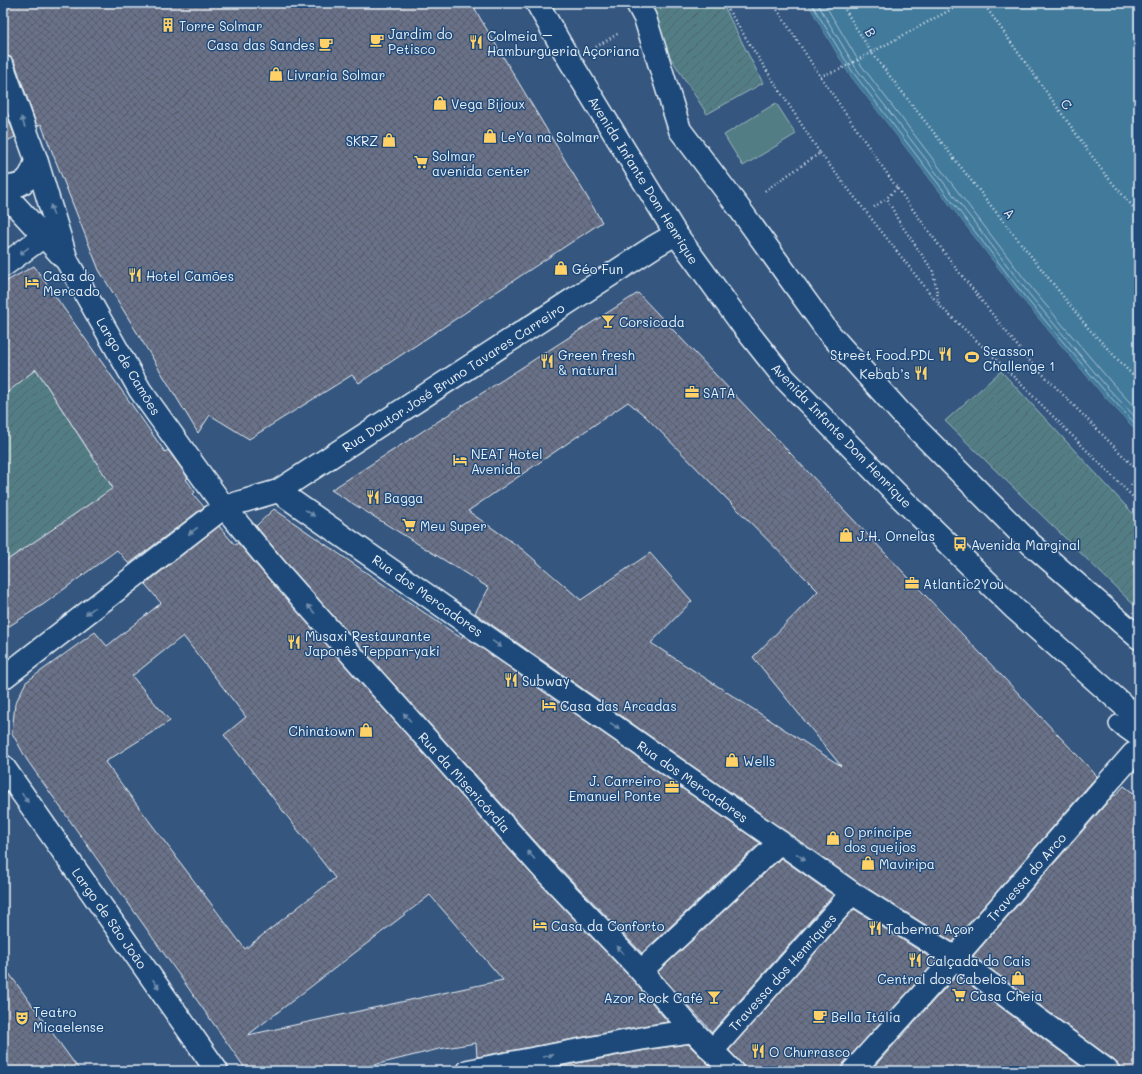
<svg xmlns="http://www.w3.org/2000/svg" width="1142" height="1074" font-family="Mali,sans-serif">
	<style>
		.green { fill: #527d85; stroke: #9db7be }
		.garden { fill: url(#garden-furrows); stroke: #9db7be }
		.water { fill: #427a9b; stroke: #84aac0 }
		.pier { fill: #35567f }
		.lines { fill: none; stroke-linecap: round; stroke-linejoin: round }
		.shore { stroke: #a6c1d3; stroke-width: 1 }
		.building { fill: url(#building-cross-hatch); stroke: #e8f1f8; fill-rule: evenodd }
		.lane-casing { stroke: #e8f1f8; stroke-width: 20 }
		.street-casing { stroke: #e8f1f8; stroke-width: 25 }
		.secondary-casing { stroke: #e8f1f8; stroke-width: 25 }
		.path { stroke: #e8f1f8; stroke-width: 2.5; stroke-dasharray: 1 3; stroke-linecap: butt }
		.lane { stroke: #1f4a7a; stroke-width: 17 }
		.street { stroke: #1f4a7a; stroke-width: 22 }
		.secondary { stroke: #1f4a7a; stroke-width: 22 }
		.oneway { fill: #6f8dac }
		.labels { text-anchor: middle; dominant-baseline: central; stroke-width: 3; stroke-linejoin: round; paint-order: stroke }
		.poi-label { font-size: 13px; fill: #e8f1f8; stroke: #1f4a7a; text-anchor: start }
		.street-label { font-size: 13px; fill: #e8f1f8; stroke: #1f4a7a }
	</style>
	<defs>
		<pattern id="garden-furrows" width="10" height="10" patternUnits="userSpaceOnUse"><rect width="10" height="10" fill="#527d85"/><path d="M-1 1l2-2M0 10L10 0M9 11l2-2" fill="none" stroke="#4d656a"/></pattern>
		<pattern id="building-cross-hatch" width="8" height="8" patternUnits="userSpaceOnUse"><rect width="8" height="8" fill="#69728a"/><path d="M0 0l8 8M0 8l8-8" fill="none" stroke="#585d6a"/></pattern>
	</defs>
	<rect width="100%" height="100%" fill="#35567f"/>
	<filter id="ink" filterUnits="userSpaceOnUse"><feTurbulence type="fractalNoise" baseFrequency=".025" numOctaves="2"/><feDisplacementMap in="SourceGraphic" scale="8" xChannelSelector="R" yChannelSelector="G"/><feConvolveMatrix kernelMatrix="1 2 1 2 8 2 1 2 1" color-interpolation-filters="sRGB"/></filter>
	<g filter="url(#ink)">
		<polygon class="green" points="776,103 796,134 743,166 724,135"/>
		<g class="garden">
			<polygon points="637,3 722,3 763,83 707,114 645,18"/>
			<polygon points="36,369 113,489 3,563 3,395"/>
			<polygon points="1001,371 1139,520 1139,610 945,421"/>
		</g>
		<polygon class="water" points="807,3 1139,3 1139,434 1100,392 1022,299 848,73"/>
		<polygon class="pier" points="805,3 807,3 848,73 1022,299 1100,392 1139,434 1139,436 1098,393 1020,301 847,75 818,27"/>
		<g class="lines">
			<g class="shore">
				<polyline points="811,3 852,71 1025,297 1103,389 1139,428"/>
				<polyline points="817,3 856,68 1029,294 1106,386 1139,421"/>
				<polyline points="824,3 861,65 1033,290 1111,382 1139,412"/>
			</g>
		</g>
		<g class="building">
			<polygon points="3,3 472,3 480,18 602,222 359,383 352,375 249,439 210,415 198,433 99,270 41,124 37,126 15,63 11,57 3,55"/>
			<polygon points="3,104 15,137 3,143"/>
			<polygon points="34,266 165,452 168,450 188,478 186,479 195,492 193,494 204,507 129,564 117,550 44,604 3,630 3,563 113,488 36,369 3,396 3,283"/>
			<path d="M 638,293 L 1097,776 L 953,942 L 859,883 L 475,613 L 489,588 L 331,490 ZM 628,402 L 645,416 L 818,591 L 753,657 L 841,766 L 651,643 L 692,601 L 650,553 L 581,600 L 522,549 L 468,511 Z"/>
			<polygon points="274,509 461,638 463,635 760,843 642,953 552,860 383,672 284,560 256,526"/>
			<path d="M 219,526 L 235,545 L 238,543 L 266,576 L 365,688 L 534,877 L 632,979 L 668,1022 L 648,1025 L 477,1057 L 476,1043 L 439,1049 L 350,1071 L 247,1071 L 27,760 L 12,733 L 15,704 L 26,682 L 95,632 L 107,646 L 161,603 L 145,584 ZM 183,636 L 246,717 L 224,735 L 335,878 L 245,949 L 105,762 L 170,721 L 132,676 ZM 430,895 L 503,980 L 248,1035 Z"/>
			<polygon points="1124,786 1139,797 1139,1071 1120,1071 1119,1066 1115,1061 973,956 1114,795 1115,796"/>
			<polygon points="781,858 833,895 712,1032 658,972"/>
			<polygon points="854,909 936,961 844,1063 841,1068 841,1071 744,1071 744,1068 741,1063 729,1050"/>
			<polygon points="3,965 80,1071 3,1071"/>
			<polygon points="957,975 1087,1071 870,1071"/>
			<polygon points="688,1044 715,1071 536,1071 652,1049"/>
		</g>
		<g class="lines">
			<defs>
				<polyline id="lane" points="1118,724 1139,739"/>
				<g id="street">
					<polyline points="637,3 645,18 680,130 739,208 829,333 901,413 1031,544 1139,638"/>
					<polyline points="3,67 36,159 67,261 140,390 224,507 275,568 374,680 543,869 641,971 693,1031 732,1071"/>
					<path d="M 3,186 C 23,190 33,176 36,159"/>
					<polyline points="3,192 63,257"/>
					<polyline points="3,266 44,236"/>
					<polyline points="278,491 780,842 852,893 955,958 1108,1071"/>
					<polyline points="3,678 224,507 278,491 655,246 676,234"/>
					<polyline points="3,766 217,1071"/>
					<polyline points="641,971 780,842"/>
					<polyline points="712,1051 852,893"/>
					<polyline points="468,1071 650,1037 693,1031"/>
					<polyline points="853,1071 955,958 1133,754"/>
				</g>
				<polyline id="secondary" points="537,3 570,61 676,234 743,326 785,379 897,494 1015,609 1139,719"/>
			</defs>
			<use href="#lane" class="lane-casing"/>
			<use href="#street" class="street-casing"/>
			<use href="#secondary" class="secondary-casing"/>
			<g class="path">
				<polyline points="724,3 754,51 820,153 763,192"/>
				<polyline points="773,3 820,76 897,188 955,267 1027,358 1139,472"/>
				<polyline points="841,3 871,52 988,202 1089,329 1139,382"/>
				<polyline points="983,3 1104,173 1139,214"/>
				<polyline points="596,47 619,33"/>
				<polyline points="820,76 839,70 963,3"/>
				<polyline points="820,153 939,305 1003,366 1139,503"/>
				<polyline points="897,188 887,198 898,220 933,271 939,303"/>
				<polyline points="874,207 887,198"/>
				<polyline points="1131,485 1139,476"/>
			</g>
			<use href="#lane" class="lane"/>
			<use href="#street" class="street"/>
			<use href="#secondary" class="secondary"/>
		</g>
		<defs><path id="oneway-solid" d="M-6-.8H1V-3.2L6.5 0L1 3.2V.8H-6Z"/></defs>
		<g class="oneway">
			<use href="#oneway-solid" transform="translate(23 122) rotate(-110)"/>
			<use href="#oneway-solid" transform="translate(52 210) rotate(-107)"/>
			<use href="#oneway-solid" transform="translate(24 251) rotate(144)"/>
			<use href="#oneway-solid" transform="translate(310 513) rotate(35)"/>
			<use href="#oneway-solid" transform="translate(193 531) rotate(142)"/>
			<use href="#oneway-solid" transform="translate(311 609) rotate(-131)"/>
			<use href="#oneway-solid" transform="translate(90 611) rotate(142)"/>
			<use href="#oneway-solid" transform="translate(497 644) rotate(35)"/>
			<use href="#oneway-solid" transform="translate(407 717) rotate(-132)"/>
			<use href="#oneway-solid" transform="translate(615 726) rotate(35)"/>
			<use href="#oneway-solid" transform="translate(25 798) rotate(55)"/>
			<use href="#oneway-solid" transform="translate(531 855) rotate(-132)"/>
			<use href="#oneway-solid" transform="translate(801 857) rotate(36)"/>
			<use href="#oneway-solid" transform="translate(620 950) rotate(-134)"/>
			<use href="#oneway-solid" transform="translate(156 984) rotate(55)"/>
			<use href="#oneway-solid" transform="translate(548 1056) rotate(-11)"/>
		</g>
	</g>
	<defs>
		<symbol id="building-bare" viewBox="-9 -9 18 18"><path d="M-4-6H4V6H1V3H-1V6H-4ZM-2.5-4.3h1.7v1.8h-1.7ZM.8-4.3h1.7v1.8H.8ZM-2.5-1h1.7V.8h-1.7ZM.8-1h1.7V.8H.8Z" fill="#ffd166" stroke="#1f4a7a" stroke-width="2.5" paint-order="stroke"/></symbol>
		<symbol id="cafe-bare" viewBox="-9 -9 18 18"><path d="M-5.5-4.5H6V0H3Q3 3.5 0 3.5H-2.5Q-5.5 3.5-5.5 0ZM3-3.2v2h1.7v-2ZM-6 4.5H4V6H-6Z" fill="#ffd166" stroke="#1f4a7a" stroke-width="2.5" paint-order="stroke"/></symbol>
		<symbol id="restaurant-bare" viewBox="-9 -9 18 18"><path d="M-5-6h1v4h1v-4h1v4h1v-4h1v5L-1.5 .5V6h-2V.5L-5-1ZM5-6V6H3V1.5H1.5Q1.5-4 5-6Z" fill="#ffd166" stroke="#1f4a7a" stroke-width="2.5" paint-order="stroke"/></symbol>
		<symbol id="shop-bare" viewBox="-9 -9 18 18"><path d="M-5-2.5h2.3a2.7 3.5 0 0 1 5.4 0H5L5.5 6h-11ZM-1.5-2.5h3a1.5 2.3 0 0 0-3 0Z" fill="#ffd166" stroke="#1f4a7a" stroke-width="2.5" paint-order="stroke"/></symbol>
		<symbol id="supermarket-bare" viewBox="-9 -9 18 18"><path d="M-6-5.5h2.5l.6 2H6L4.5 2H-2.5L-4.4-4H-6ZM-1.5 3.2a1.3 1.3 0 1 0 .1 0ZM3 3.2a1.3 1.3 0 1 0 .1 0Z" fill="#ffd166" stroke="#1f4a7a" stroke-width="2.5" paint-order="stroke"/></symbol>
		<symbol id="hotel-bare" viewBox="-9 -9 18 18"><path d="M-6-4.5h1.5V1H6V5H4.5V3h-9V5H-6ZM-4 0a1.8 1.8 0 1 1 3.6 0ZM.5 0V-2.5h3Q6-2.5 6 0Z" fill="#ffd166" stroke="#1f4a7a" stroke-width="2.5" paint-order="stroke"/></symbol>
		<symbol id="bar-bare" viewBox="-9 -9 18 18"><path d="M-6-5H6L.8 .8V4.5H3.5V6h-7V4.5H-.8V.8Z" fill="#ffd166" stroke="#1f4a7a" stroke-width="2.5" paint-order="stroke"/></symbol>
		<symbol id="stadium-bare" viewBox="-9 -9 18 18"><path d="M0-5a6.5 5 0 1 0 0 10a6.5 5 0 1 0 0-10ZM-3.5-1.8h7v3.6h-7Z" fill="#ffd166" stroke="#1f4a7a" stroke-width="2.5" paint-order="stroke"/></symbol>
		<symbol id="office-bare" viewBox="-9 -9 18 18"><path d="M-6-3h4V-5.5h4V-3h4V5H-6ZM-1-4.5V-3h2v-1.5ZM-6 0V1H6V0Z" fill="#ffd166" stroke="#1f4a7a" stroke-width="2.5" paint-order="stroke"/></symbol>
		<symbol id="bus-bare" viewBox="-9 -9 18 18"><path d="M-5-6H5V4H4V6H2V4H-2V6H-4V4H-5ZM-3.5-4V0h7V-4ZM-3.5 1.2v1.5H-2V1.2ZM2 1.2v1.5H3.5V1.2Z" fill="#ffd166" stroke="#1f4a7a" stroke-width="2.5" paint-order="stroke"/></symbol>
		<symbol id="theatre-bare" viewBox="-9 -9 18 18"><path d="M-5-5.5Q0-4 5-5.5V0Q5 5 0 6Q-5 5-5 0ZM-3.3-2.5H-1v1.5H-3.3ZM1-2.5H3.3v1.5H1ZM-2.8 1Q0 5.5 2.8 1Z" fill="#ffd166" stroke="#1f4a7a" stroke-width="2.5" paint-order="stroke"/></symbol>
	</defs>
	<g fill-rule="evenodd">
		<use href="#building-bare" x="158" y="15" width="20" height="20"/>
		<use href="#cafe-bare" x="367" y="30" width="20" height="20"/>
		<use href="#restaurant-bare" x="466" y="32" width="20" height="20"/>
		<use href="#cafe-bare" x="316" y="34" width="20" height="20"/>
		<use href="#shop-bare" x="266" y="64" width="20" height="20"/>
		<use href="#shop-bare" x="430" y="93" width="20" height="20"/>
		<use href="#shop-bare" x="480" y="126" width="20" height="20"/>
		<use href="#shop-bare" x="379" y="130" width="20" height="20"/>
		<use href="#supermarket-bare" x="411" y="152" width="20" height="20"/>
		<use href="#shop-bare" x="551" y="258" width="20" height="20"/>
		<use href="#restaurant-bare" x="125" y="265" width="20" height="20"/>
		<use href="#hotel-bare" x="22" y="272" width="20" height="20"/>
		<use href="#bar-bare" x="598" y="311" width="20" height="20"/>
		<use href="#restaurant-bare" x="935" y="344" width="20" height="20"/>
		<use href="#stadium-bare" x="962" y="347" width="20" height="20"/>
		<use href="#restaurant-bare" x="537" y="351" width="20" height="20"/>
		<use href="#restaurant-bare" x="911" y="363" width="20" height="20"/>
		<use href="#office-bare" x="682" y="382" width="20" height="20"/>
		<use href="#hotel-bare" x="450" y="450" width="20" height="20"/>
		<use href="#restaurant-bare" x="363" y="487" width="20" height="20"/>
		<use href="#supermarket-bare" x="399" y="515" width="20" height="20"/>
		<use href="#shop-bare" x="836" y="525" width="20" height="20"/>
		<use href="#bus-bare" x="950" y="534" width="20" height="20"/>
		<use href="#office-bare" x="902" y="573" width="20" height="20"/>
		<use href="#restaurant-bare" x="284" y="632" width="20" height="20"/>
		<use href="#restaurant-bare" x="501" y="670" width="20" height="20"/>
		<use href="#hotel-bare" x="539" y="695" width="20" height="20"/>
		<use href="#shop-bare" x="356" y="720" width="20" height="20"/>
		<use href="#shop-bare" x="722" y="750" width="20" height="20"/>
		<use href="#office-bare" x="662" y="777" width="20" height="20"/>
		<use href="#shop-bare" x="823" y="828" width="20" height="20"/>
		<use href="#shop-bare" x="858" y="853" width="20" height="20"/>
		<use href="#hotel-bare" x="530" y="915" width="20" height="20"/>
		<use href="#restaurant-bare" x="865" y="918" width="20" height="20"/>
		<use href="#restaurant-bare" x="905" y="950" width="20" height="20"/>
		<use href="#shop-bare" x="1008" y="968" width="20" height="20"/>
		<use href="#supermarket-bare" x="949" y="985" width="20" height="20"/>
		<use href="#bar-bare" x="704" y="987" width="20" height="20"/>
		<use href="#cafe-bare" x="810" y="1006" width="20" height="20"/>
		<use href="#theatre-bare" x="12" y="1008" width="20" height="20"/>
		<use href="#restaurant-bare" x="748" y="1041" width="20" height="20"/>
	</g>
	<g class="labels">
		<g class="poi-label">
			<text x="179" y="25">Torre Solmar</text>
			<text x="388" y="33">Jardim do<tspan x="388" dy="15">Petisco</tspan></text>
			<text x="487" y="35">Colmeia –<tspan x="487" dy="15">Hamburgueria Açoriana</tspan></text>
			<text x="315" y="44" text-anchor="end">Casa das Sandes</text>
			<text x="287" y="74">Livraria Solmar</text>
			<text x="451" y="103">Vega Bijoux</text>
			<text x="501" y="136">LeYa na Solmar</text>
			<text x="378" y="140" text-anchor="end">SKRZ</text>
			<text x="432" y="155">Solmar<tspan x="432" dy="15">avenida center</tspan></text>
			<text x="572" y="268">Géo Fun</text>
			<text x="43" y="275">Casa do<tspan x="43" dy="15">Mercado</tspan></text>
			<text x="146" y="275">Hotel Camões</text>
			<text x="619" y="321">Corsicada</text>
			<text x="983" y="350">Seasson<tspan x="983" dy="15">Challenge 1</tspan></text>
			<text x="558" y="354">Green fresh<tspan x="558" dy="15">&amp; natural</tspan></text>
			<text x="934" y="354" text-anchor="end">Street Food.PDL</text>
			<text x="910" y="373" text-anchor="end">Kebab’s</text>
			<text x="703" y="392">SATA</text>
			<text x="471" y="453">NEAT Hotel<tspan x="471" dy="15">Avenida</tspan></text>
			<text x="384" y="497">Bagga</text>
			<text x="420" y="525">Meu Super</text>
			<text x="857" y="535">J.H. Ornelas</text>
			<text x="971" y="544">Avenida Marginal</text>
			<text x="923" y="583">Atlantic2You</text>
			<text x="305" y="635">Musaxi Restaurante<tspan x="305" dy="15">Japonês Teppan-yaki</tspan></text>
			<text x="522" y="680">Subway</text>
			<text x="560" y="705">Casa das Arcadas</text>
			<text x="355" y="730" text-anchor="end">Chinatown</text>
			<text x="743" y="760">Wells</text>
			<text x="661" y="780" text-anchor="end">J. Carreiro<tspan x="661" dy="15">Emanuel Ponte</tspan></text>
			<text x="844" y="831">O príncipe<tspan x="844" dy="15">dos queijos</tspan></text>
			<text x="879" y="863">Maviripa</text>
			<text x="551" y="925">Casa da Conforto</text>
			<text x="886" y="928">Taberna Açor</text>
			<text x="926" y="960">Calçada do Cais</text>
			<text x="1007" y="978" text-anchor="end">Central dos Cabelos</text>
			<text x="970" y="995">Casa Cheia</text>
			<text x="703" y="997" text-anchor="end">Azor Rock Café</text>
			<text x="33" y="1011">Teatro<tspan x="33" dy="15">Micaelense</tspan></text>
			<text x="831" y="1016">Bella Itália</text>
			<text x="769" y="1051">O Churrasco</text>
		</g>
		<g class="street-label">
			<text transform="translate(871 32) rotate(58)">B</text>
			<text transform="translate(1067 104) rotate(55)">C</text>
			<text transform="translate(644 180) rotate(58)">Avenida Infante Dom Henrique</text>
			<text transform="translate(1010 213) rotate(52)">A</text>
			<text transform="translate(129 366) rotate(59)">Largo de Camões</text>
			<text transform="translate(453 377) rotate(-33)">Rua Doutor.José Bruno Tavares Carreiro</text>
			<text transform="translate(842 435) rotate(46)">Avenida Infante Dom Henrique</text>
			<text transform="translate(428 595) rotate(35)">Rua dos Mercadores</text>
			<text transform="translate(693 781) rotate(35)">Rua dos Mercadores</text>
			<text transform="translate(465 782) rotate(48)">Rua da Misericórdia</text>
			<text transform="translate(1026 877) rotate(-49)">Travessa do Arco</text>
			<text transform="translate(110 918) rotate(55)">Largo de São João</text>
			<text transform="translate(782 972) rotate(-48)">Travessa dos Henriques</text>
		</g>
	</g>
	<rect width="1142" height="1074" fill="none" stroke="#1f4a7a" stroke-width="16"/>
	<rect x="8" y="8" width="1126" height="1058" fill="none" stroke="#e8f1f8" stroke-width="1.5" filter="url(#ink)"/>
</svg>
